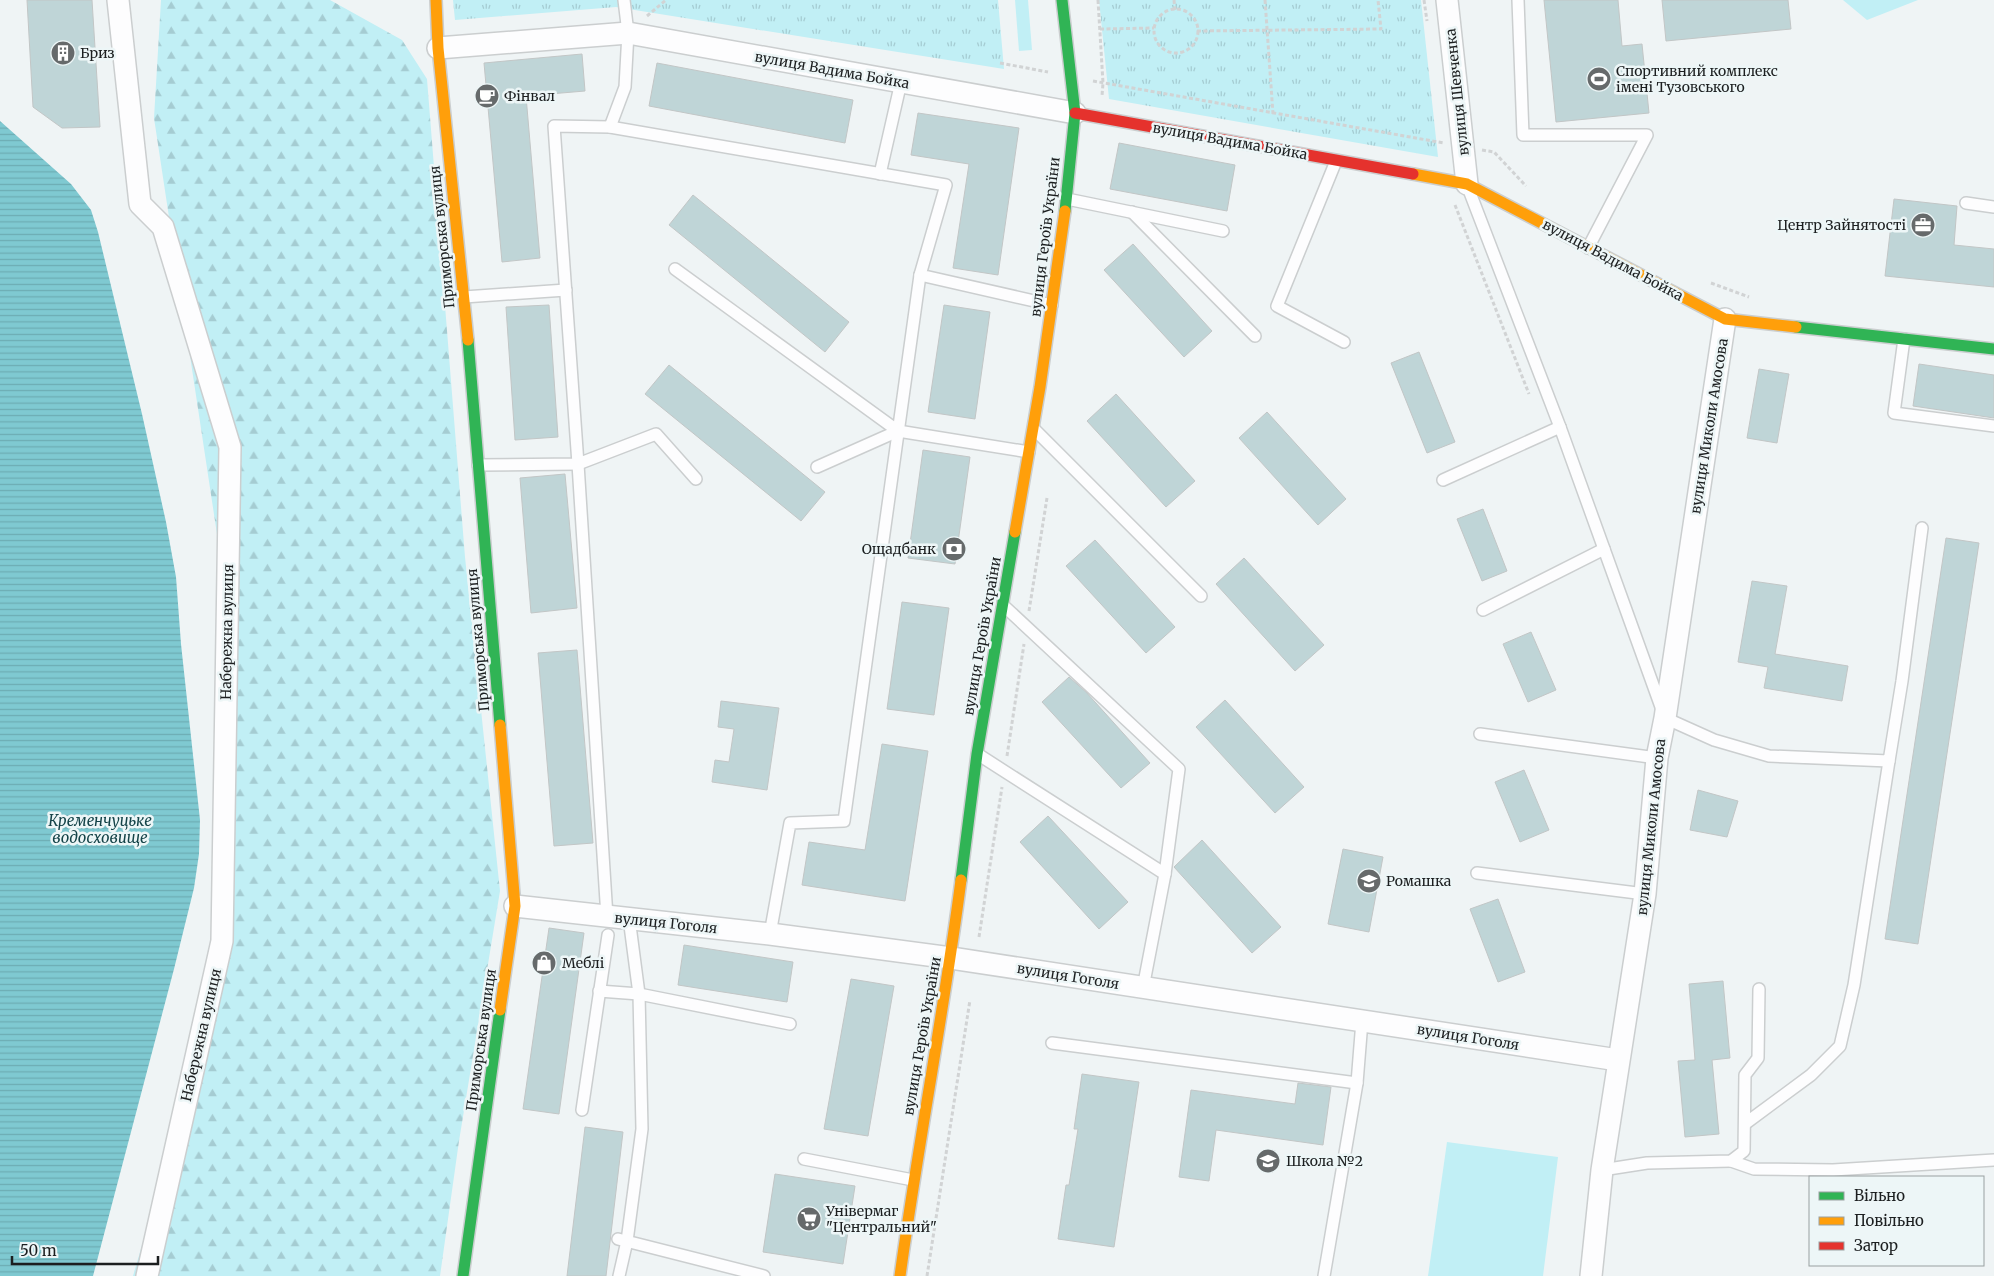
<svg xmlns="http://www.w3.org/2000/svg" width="1994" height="1276" font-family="Merriweather,serif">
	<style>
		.grass { fill: #c1eff5 }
		.forest { fill: url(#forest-firs) }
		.park { fill: url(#park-tufts) }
		.water { fill: url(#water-rules) }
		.building { fill: #bfd5d7; stroke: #c2c6c6 }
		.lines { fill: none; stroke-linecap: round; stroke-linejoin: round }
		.lane-casing { stroke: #cbcecf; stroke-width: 14 }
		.street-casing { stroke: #cbcecf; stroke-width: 24 }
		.fast-casing { stroke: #cbcecf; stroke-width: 14 }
		.slow-casing { stroke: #cbcecf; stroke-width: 14 }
		.jam-casing { stroke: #cbcecf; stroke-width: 14 }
		.path { stroke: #d1d3d4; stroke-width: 3; stroke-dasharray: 4 2.5; stroke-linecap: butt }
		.lane { stroke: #fdfdfe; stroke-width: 11 }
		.street { stroke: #fdfdfe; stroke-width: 21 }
		.fast { stroke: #30b455; stroke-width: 11 }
		.slow { stroke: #ff9f0a; stroke-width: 11 }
		.jam { stroke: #e5322d; stroke-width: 11 }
		.labels { text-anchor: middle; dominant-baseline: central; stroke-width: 5; stroke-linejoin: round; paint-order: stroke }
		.poi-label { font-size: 14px; fill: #1c1f20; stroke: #edf6f7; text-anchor: start }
		.street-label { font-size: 14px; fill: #1c1f20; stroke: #edf6f7 }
		.water-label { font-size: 15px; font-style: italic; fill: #144348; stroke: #edf6f7 }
	</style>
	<defs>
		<pattern id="forest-firs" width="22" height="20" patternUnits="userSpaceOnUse" patternTransform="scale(1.25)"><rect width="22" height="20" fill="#c1eff5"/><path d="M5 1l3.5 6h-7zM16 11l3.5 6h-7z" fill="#a5ccd2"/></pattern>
		<pattern id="park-tufts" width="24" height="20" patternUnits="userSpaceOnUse" patternTransform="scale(1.25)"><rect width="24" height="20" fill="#c1eff5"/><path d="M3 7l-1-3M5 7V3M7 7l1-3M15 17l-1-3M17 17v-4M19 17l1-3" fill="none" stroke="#a5ccd2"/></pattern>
		<pattern id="water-rules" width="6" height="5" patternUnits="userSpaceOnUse" patternTransform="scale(1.25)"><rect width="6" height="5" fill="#7fc9d1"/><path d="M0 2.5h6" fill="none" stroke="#6dacb3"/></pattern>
	</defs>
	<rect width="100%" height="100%" fill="#eff4f5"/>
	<g class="grass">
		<polygon points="1015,0 1028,0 1032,50 1019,51"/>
		<polygon points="1843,0 1918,0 1867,20"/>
		<polygon points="1447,1142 1558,1157 1543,1276 1428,1276"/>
	</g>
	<polygon class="forest" points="161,0 330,0 402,40 427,79 465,557 500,891 459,1141 440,1276 133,1276 232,939 220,554 154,118"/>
	<g class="park">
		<polygon points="453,0 998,0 1004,69 616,7 455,20"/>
		<polygon points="1099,0 1421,0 1438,157 1109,99"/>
	</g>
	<polygon class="water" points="0,121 71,184 91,210 98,232 142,414 166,522 176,577 181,644 200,820 199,854 194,888 174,969 93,1276 0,1276"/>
	<g class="building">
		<polygon points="27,0 92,0 100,127 62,128 33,107"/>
		<polygon points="1544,0 1618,0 1622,46 1642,44 1649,113 1556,122"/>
		<polygon points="1662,0 1788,0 1791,29 1666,41"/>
		<polygon points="582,54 585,91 526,96 540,258 502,262 484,63"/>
		<polygon points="657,63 853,100 845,143 649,106"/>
		<polygon points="918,113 1019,128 998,275 953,268 969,164 911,155"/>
		<polygon points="1119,143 1235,165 1227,211 1110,189"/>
		<polygon points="693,195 849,322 825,352 669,225"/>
		<polygon points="1894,199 1957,206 1954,245 1994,249 1994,287 1885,276"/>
		<polygon points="1133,244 1212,331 1184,357 1104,270"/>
		<polygon points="549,305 558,437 515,440 506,307"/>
		<polygon points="944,305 990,312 975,419 928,412"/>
		<polygon points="1419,352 1455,442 1427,453 1391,363"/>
		<polygon points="1919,364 1994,375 1994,418 1913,406"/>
		<polygon points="669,365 825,492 801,521 645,394"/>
		<polygon points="1759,369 1789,374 1777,443 1747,438"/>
		<polygon points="1116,394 1195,481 1166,507 1087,421"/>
		<polygon points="1267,412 1346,499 1318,525 1239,438"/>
		<polygon points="923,450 970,457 955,564 908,558"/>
		<polygon points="565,474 577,608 531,613 520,478"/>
		<polygon points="1483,509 1507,571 1482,581 1457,519"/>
		<polygon points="1946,538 1979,543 1918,944 1885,939"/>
		<polygon points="1095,540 1175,627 1146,653 1066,566"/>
		<polygon points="1244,558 1324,645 1295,671 1216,584"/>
		<polygon points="1752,581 1787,586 1775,654 1848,666 1842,701 1764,688 1768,667 1738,662"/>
		<polygon points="902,602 949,608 934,715 887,709"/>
		<polygon points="1531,632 1556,690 1528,702 1503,644"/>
		<polygon points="577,650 593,843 554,846 538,653"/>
		<polygon points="1069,677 1086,692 1150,763 1121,788 1042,702"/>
		<polygon points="1225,700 1304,787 1275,813 1196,727"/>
		<polygon points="721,701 779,708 767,790 712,782 715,760 729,762 734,729 718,727"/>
		<polygon points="882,744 928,751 905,901 802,885 809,842 865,850"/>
		<polygon points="1524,770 1549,830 1520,842 1495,782"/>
		<polygon points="1698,790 1738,801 1727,837 1690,830"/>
		<polygon points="1048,816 1128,902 1099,929 1020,842"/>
		<polygon points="1202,840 1281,927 1252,953 1174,867"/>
		<polygon points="1343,849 1383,857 1369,932 1328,924"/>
		<polygon points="1498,899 1525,972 1498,982 1470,909"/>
		<polygon points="549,928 584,933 559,1114 523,1109"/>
		<polygon points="684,945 793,962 787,1002 678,985"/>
		<polygon points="851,979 894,986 868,1136 824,1129"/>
		<polygon points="1723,981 1730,1058 1712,1060 1719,1134 1685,1137 1678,1061 1695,1060 1689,984"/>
		<polygon points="1082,1074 1139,1082 1114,1247 1058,1239 1066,1185 1069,1185 1078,1129 1074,1129"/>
		<polygon points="1298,1083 1331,1087 1323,1145 1216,1130 1209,1181 1179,1177 1191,1090 1295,1104"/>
		<polygon points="585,1127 623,1132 606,1276 567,1276"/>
		<polygon points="775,1174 855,1186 843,1264 763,1252"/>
	</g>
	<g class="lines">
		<defs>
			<g id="lane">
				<polyline points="1518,0 1523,135 1647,135 1588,248"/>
				<polyline points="610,127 946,185 920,275 1052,305"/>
				<polyline points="1336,161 1277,306 1344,342"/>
				<polyline points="880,174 901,82"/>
				<polyline points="1469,190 1560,427 1665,718 1714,740 1769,756 1889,761 1902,681 1922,528"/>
				<polyline points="1067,199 1223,231"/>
				<polyline points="1966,203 1994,207"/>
				<polyline points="1132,212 1255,336"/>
				<polyline points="675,269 898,431 1029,452"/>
				<polyline points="464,297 566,290"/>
				<polyline points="1904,339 1894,413 1994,426"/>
				<polyline points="1034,429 1201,596"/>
				<polyline points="478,465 578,464 656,434 696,479"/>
				<polyline points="817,467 898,431"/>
				<polyline points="1443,480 1560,427"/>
				<polyline points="1004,606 1179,769 1165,874 1143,988"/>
				<polyline points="1483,610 1604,549"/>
				<polyline points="1480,734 1657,758"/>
				<polyline points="979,755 1165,874"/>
				<polyline points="1477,873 1645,894"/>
				<polyline points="607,917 578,464 554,126 610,127 625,87 628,33 624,0"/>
				<polyline points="770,934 790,823 844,821 920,275"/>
				<polyline points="599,991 639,994 790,1024"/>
				<polyline points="1052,1043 1357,1083"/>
				<polyline points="582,1110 608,935"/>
				<polyline points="1746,1123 1811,1075 1840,1046 1854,985 1889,761"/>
				<polyline points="804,1159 913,1180"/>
				<polyline points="1731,1161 1754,1169 1833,1170 1994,1160"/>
				<polyline points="1602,1170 1647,1163 1731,1161 1744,1151 1745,1075 1758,1058 1759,989"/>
				<polyline points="618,1239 764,1276"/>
				<polyline points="619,1276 627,1241 642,1129 639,994 629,918"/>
				<polyline points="1324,1276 1357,1083 1362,1021"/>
			</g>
			<g id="street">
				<polyline points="118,0 140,204 163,227 230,447 222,941 147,1276"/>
				<polyline points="1447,0 1467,184"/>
				<polyline points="438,48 628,33 1075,113"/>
				<polyline points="515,906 770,934 951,958 1618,1060"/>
				<polyline points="1591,1276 1602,1170 1645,894 1657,758 1665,718 1725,319"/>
			</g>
			<g id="fast">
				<polyline points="1062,0 1075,113 1065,211"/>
				<polyline points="1796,327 1994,349"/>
				<polyline points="468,340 500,725"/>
				<polyline points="961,880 977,754 1015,532"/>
				<polyline points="463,1276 500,1010"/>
			</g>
			<g id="slow">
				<polyline points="436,0 438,48 468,340"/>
				<polyline points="1413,174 1467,184 1725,319 1796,327"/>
				<polyline points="1015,532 1040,387 1065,211"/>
				<polyline points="500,725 515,906 500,1010"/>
				<path d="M 900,1276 C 918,1144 944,1012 961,880"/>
			</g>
			<polyline id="jam" points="1075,113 1413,174"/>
		</defs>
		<use href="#lane" class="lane-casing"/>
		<use href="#street" class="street-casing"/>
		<use href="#fast" class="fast-casing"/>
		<use href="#slow" class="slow-casing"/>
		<use href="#jam" class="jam-casing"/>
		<g class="path">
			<polyline points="1098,0 1103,83 1102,96"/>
			<polyline points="1174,0 1175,10"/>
			<polyline points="1265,0 1273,114"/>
			<polyline points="1424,0 1427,21"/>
			<circle cx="1176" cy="31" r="22"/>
			<polyline points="647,16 666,0"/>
			<polyline points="1100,29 1154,28"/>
			<polyline points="1197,31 1381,29 1378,0"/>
			<polyline points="1000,63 1048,72"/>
			<polyline points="1093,81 1444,143"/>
			<polyline points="1482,150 1494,152 1526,186"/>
			<polyline points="1455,205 1529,394"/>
			<polyline points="1711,283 1749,297"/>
			<polyline points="1029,611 1047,498"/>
			<polyline points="1007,756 1024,644"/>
			<polyline points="979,937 1002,787"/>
			<polyline points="927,1276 970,1000"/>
		</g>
		<use href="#lane" class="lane"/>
		<use href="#street" class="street"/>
		<use href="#fast" class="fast"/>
		<use href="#slow" class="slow"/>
		<use href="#jam" class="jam"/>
	</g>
	<defs>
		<symbol id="building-disc" viewBox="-11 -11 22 22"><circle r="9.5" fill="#666a6b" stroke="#edf6f7"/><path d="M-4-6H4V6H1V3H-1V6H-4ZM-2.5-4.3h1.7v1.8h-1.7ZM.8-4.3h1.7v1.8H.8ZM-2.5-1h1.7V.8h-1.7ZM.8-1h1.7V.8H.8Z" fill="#fff"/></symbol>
		<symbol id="stadium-disc" viewBox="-11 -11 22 22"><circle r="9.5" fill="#666a6b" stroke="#edf6f7"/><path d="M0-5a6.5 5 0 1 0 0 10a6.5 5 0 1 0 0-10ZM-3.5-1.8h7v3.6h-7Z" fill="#fff"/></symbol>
		<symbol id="cafe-disc" viewBox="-11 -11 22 22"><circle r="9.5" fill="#666a6b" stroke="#edf6f7"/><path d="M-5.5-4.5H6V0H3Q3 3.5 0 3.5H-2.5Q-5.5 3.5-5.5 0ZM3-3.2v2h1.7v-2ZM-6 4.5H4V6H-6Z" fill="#fff"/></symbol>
		<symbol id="office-disc" viewBox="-11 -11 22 22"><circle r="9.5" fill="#666a6b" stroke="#edf6f7"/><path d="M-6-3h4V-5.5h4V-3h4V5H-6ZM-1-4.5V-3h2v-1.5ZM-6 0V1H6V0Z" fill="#fff"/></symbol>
		<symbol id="bank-disc" viewBox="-11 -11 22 22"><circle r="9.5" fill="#666a6b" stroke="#edf6f7"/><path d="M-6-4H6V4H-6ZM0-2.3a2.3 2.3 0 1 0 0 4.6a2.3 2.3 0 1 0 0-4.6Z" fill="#fff"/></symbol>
		<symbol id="school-disc" viewBox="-11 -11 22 22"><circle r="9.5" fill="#666a6b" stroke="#edf6f7"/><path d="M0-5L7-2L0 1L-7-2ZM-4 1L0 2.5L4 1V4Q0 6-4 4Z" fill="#fff"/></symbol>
		<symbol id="shop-disc" viewBox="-11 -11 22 22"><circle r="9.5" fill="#666a6b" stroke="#edf6f7"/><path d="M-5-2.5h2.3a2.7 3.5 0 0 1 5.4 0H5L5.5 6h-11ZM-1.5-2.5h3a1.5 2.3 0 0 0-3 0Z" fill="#fff"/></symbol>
		<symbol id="supermarket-disc" viewBox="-11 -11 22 22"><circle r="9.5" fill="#666a6b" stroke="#edf6f7"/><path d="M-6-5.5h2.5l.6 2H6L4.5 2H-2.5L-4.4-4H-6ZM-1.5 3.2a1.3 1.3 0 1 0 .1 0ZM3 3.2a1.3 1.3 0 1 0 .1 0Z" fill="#fff"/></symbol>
	</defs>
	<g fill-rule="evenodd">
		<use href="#building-disc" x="49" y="39" width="28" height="28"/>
		<use href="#stadium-disc" x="1585" y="65" width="28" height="28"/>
		<use href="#cafe-disc" x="473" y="82" width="28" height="28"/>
		<use href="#office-disc" x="1909" y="211" width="28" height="28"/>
		<use href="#bank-disc" x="940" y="535" width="28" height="28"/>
		<use href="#school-disc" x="1355" y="867" width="28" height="28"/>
		<use href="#shop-disc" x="530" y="949" width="28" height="28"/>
		<use href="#school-disc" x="1254" y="1147" width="28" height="28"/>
		<use href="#supermarket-disc" x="795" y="1205" width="28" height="28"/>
	</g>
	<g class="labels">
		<g class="poi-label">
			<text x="80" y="53">Бриз</text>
			<text x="1616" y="71">Спортивний комплекс<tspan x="1616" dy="16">імені Тузовського</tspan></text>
			<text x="504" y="96">Фінвал</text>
			<text x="1906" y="225" text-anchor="end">Центр Зайнятості</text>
			<text x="936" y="549" text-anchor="end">Ощадбанк</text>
			<text x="1386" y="881">Ромашка</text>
			<text x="562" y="963">Меблі</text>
			<text x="1286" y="1161">Школа №2</text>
			<text x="826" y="1211">Універмаг<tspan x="826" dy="16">"Центральний"</tspan></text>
		</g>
		<g class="street-label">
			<text transform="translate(832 70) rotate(10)">вулиця Вадима Бойка</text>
			<text transform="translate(1457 92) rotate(-96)">вулиця Шевченка</text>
			<text transform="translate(1230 141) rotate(10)">вулиця Вадима Бойка</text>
			<text transform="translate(442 237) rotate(-96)">Приморська вулиця</text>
			<text transform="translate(1045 237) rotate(-83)">вулиця Героїв України</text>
			<text transform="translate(1613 260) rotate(28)">вулиця Вадима Бойка</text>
			<text transform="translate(1709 426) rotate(-81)">вулиця Миколи Амосова</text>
			<text transform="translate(227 632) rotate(-89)">Набережна вулиця</text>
			<text transform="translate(982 636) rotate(-80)">вулиця Героїв України</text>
			<text transform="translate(478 640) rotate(-95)">Приморська вулиця</text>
			<text transform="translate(1651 827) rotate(-84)">вулиця Миколи Амосова</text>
			<text transform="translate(666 923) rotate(6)">вулиця Гоголя</text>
			<text transform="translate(1068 976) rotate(9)">вулиця Гоголя</text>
			<text transform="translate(201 1035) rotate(-77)">Набережна вулиця</text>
			<text transform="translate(922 1036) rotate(-80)">вулиця Героїв України</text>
			<text transform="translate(1468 1037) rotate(9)">вулиця Гоголя</text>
			<text transform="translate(481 1040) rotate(-82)">Приморська вулиця</text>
		</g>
		<g class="water-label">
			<text x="100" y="820">Кременчуцьке<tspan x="100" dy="17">водосховище</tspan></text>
		</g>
	</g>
	<rect x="1809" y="1176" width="175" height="90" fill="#edf6f7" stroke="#99a0a1"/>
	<rect x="1819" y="1192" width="25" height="8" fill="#30b455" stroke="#99a0a1"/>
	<text x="1854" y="1201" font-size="15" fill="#1c1f20">Вільно</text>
	<rect x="1819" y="1217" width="25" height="8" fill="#ff9f0a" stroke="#99a0a1"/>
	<text x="1854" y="1226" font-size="15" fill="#1c1f20">Повільно</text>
	<rect x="1819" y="1242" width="25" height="8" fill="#e5322d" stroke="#99a0a1"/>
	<text x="1854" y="1251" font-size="15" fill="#1c1f20">Затор</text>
	<path d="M12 1256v8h146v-8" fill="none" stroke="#1c1f20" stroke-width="2.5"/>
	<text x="20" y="1256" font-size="15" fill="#1c1f20" stroke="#edf6f7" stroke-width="4" paint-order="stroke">50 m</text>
</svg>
